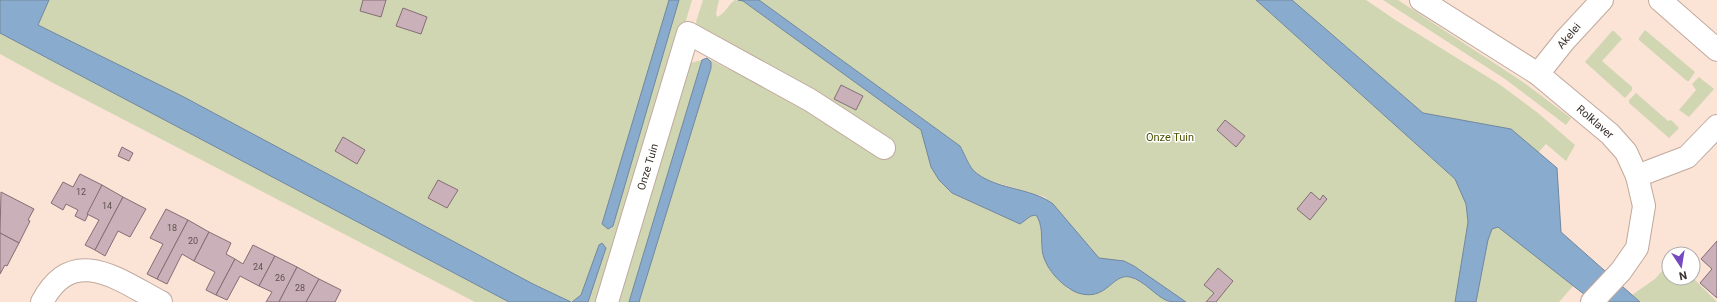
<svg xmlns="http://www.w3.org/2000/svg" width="1717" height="302" font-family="Roboto,sans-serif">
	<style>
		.green { fill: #d0d6b2 }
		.water { fill: #88abce; stroke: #71879e }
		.building { fill: #cab0b8; stroke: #856d75 }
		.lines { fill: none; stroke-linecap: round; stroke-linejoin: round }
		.minor-casing { stroke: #c0a99d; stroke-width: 24 }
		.minor { stroke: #fff; stroke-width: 22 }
		.labels { text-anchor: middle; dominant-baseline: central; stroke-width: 3; stroke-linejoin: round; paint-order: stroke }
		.number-label { font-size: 9px; fill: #5f5250 }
		.street-label { font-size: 11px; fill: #3b322d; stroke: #fff }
		.park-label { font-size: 11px; fill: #4b5201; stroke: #fff }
	</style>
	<rect width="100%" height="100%" fill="#fbe3d6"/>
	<g class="green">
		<polygon points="49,0 669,0 603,224 608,229 613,226 679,0 692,0 603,302 588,302 606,249 581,295 578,299 571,302 533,284 182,96 38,25"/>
		<path d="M 703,0 L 719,0 L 716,13 L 717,17 C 725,14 728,5 735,0 L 743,1 L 921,130 L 923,134 L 1027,220 L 1031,216 L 1036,215 C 1043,226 1040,237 1042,249 C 1044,266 1058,278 1069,290 L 1113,283 L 1121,277 L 1129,277 L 1140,282 L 1169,302 L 639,302 L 711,68 L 711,62 L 707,58 L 728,69 L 733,58 L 697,26 L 696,22 Z"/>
		<polygon points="759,0 1256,0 1455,179 1466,204 1468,222 1455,302 1186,302 1134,266 1124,261 1099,258 1045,197 984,179 972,169 960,146"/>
		<polygon points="1292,0 1366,0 1397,21 1499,84 1538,113 1575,145 1566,161 1546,144 1538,153 1511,129 1423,113"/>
		<polygon points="1383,0 1398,0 1523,82 1571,118 1566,125 1505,79"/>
		<polygon points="1645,30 1695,72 1689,81 1687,81 1639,40 1639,38"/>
		<polygon points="1612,31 1614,31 1622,39 1602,61 1632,87 1632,90 1625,98 1585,62"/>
		<polygon points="0,33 509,302 475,302 55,84 0,54"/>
		<polygon points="702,60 629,302 617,302 690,63"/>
		<polygon points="1699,77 1714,89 1689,117 1679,110 1696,90 1692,84"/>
		<polygon points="1636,93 1668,121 1671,120 1679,128 1669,138 1629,103 1629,100"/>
		<polygon points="1498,227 1574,285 1559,302 1476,302 1488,240 1492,229"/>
		<polygon points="1669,263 1669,278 1693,278 1717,302 1640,302 1632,295 1655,279"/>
	</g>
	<g class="water">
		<polygon points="0,0 49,0 38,25 182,96 533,284 571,302 509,302 0,33"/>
		<polygon points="669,0 679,0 613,226 608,229 602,224"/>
		<path d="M 738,0 L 759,0 L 960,146 C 964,153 968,164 973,170 C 993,190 1031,187 1053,204 L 1099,258 L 1124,261 L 1134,266 L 1186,302 C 1181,302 1173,302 1168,301 C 1155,296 1145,281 1130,277 C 1112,273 1107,302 1078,293 C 1062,287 1042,266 1042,247 C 1041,237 1043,225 1036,215 L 1031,216 L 1020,224 L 952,193 L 939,180 L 931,167 L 921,130 L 743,1 Z"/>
		<polygon points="1256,0 1292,0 1423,113 1511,129 1557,168 1561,232 1640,302 1594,302 1498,227 1492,229 1488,240 1476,302 1455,302 1468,222 1466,204 1455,179"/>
		<polygon points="707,58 711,62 711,68 639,302 629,302 702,60"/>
		<polygon points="602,243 606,248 588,302 572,302 581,295 599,245"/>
	</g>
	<g class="building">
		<polygon points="363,0 386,0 381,17 360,11"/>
		<polygon points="403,8 427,17 421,34 396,26"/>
		<polygon points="841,85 863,96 856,110 834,99"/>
		<polygon points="1225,120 1245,136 1236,147 1217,130"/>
		<polygon points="343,137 365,150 357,164 335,151"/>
		<polygon points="122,147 133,153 129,161 118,156"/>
		<polygon points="80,174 102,185 85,221 75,216 78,210 66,204 63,210 51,203 63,182 73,187"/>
		<polygon points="438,180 458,190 447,208 428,198"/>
		<polygon points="102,185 123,197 95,250 85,245 99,220 87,214"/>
		<polygon points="1,192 34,209 28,220 30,221 19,243 0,233"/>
		<polygon points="1311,192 1320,200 1323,195 1327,199 1310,220 1297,209"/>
		<polygon points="123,197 146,209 130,237 118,231 105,256 95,250"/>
		<polygon points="166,209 188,220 157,279 147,274 163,244 150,238"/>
		<polygon points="188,220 209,232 194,261 182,254 167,284 157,279"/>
		<polygon points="209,232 231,243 226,254 235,259 216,295 206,290 215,272 194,261"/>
		<polygon points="0,233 19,243 7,266 5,265 0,274"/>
		<polygon points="1717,241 1717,298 1700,283 1712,269 1701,259"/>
		<polygon points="253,245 275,256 259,286 240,276 227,300 216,295 235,259 243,264"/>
		<polygon points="275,256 297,267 279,302 266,302 272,292 259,286"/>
		<polygon points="297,267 319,279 306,302 279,302"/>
		<polygon points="1218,268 1233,281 1216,302 1206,302 1214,293 1204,285"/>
		<polygon points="319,279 341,290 335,302 306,302"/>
	</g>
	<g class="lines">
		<defs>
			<g id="minor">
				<polyline points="1421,0 1538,74 1610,134 1626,152 1637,176 1644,206 1637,248 1621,271 1592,302"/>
				<polyline points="1660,0 1717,50"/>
				<polyline points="1538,74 1565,40 1602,0"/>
				<polyline points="1637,176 1687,157 1717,126"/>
				<path d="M 42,302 C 73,243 119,280 161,302"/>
				<polyline points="607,302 688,33 810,100 884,148"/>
			</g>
		</defs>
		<use href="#minor" class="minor-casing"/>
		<use href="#minor" class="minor"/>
	</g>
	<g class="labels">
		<g class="number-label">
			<text x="81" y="192">12</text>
			<text x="107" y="206">14</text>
			<text x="172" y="228">18</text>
			<text x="193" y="241">20</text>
			<text x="258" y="267">24</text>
			<text x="280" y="278">26</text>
			<text x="300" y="288">28</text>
		</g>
		<g class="street-label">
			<text transform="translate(1569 36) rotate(-49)">Akelei</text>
			<text transform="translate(1595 122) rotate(41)">Rolklaver</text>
			<text transform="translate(648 167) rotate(-73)">Onze Tuin</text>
		</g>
		<g class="park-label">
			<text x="1170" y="137">Onze Tuin</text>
		</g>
	</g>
	<g transform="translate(1681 266) rotate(168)"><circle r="19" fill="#ffffff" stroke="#b1adab"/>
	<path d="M0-3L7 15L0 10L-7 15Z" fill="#7649c1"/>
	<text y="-6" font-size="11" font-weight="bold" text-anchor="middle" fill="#3b322d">N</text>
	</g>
</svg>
